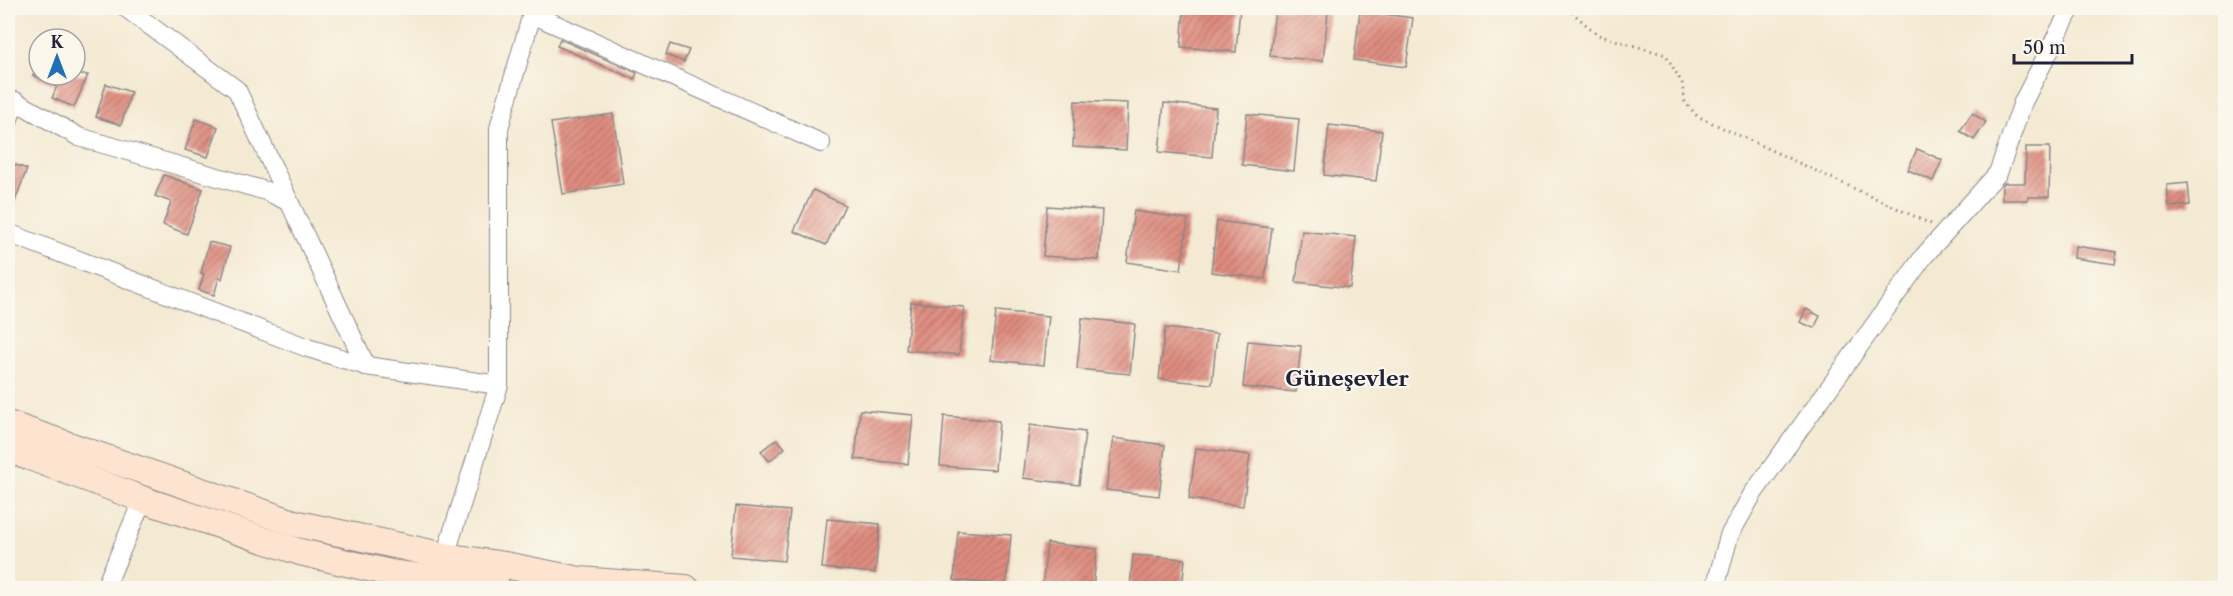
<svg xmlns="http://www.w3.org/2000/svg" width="2233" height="596" font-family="'Libre Caslon Text',serif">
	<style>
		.building { fill: url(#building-hatch) }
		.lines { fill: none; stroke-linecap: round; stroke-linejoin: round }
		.street-casing { stroke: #8b8687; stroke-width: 20 }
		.secondary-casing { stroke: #8b8687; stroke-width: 28 }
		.path { stroke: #8b8687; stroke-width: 3; stroke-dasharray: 1.5 4.5; stroke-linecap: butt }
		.street { stroke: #fff; stroke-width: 18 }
		.secondary { stroke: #fde4d0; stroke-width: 26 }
		.labels { text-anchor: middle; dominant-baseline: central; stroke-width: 4.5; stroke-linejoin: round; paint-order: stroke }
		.district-label { font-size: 21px; font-weight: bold; fill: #22223b; stroke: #fbf7ec }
	</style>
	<defs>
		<pattern id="building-hatch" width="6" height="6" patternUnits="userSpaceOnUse" patternTransform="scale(1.5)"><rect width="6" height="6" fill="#df8c7f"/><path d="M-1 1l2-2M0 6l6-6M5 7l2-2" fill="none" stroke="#b47269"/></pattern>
	</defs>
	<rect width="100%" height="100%" fill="#fbf7ec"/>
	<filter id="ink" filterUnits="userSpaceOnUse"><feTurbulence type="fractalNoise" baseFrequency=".0167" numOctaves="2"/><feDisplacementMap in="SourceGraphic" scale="12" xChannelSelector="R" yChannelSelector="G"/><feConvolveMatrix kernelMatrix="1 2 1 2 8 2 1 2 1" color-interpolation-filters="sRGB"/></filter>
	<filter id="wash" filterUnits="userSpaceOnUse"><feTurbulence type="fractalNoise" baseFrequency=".008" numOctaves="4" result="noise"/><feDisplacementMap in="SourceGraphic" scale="24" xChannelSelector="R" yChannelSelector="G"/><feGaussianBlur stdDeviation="1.35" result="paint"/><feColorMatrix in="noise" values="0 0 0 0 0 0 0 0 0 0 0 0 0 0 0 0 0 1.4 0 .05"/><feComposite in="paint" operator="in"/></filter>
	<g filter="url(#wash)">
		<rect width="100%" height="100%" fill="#f4ead3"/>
		<g id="blocks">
			<g class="building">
				<polygon points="1184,8 1240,8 1236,52 1181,47"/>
				<polygon points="1275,8 1328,12 1323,61 1270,56"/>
				<polygon points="1360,11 1413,18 1406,67 1354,60"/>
				<polygon points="560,39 637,73 634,79 557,46"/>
				<polygon points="670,44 689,50 684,62 666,55"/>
				<polygon points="32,75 88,75 74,107 52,98 57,86"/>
				<polygon points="106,84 131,92 121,125 96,117"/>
				<polygon points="1075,101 1128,103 1126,150 1073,147"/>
				<polygon points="1164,103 1216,108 1212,157 1159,152"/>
				<polygon points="1972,113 1986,122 1974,140 1960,131"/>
				<polygon points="613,114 623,184 563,194 551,123"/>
				<polygon points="1247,114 1299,119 1294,171 1242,165"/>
				<polygon points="196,119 218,127 208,157 185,150"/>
				<polygon points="1329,125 1382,131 1376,181 1324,175"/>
				<polygon points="2026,147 2050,147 2049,197 2028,197 2028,200 2002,200 2002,186 2004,183 2025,183"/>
				<polygon points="1917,149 1942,160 1933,181 1908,170"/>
				<polygon points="8,162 27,169 9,217 8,217"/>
				<polygon points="164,175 203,189 187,234 163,225 171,202 155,196"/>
				<polygon points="2188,183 2190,205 2169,207 2167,185"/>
				<polygon points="813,190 845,205 826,245 794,231"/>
				<polygon points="1047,206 1102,210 1099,260 1043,256"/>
				<polygon points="1134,211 1188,219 1181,270 1127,262"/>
				<polygon points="1217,221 1272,228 1265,279 1211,272"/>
				<polygon points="1302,231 1356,237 1350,288 1296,282"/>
				<polygon points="209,242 230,247 222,279 219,278 214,295 199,290 204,274 201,273"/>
				<polygon points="2075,246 2117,252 2115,264 2074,258"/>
				<polygon points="911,302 964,307 959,355 906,350"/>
				<polygon points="1806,309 1820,316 1814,328 1800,322"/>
				<polygon points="996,311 1049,316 1044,365 991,360"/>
				<polygon points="1082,318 1135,324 1130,374 1077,369"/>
				<polygon points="1165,328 1217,334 1212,384 1159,379"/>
				<polygon points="1248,341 1301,346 1296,392 1243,387"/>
				<polygon points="860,410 913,415 908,464 855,459"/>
				<polygon points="944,416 999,421 995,470 940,466"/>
				<polygon points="1030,425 1085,432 1079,485 1023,478"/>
				<polygon points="1113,438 1165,445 1159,496 1106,490"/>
				<polygon points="777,439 785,448 769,461 761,451"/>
				<polygon points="1196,448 1250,455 1243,506 1189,499"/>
				<polygon points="736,506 790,511 784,561 731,556"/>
				<polygon points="827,519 880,524 875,573 822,568"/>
				<polygon points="958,531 1011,535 1006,585 954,580"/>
				<polygon points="1047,543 1097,549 1093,588 1042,588"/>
				<polygon points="1133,555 1185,559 1182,588 1130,588"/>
			</g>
		</g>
	</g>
	<g filter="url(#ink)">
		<use href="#blocks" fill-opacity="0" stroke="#8b8687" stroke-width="1.5"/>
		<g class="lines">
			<defs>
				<g id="street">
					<polyline points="126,8 237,90 366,366"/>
					<polyline points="532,14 821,143"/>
					<polyline points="8,122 15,101 79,137 266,191 289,202"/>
					<polyline points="8,233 308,348 366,366 499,385"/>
					<polyline points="445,556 499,385 499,128 532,14 537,8"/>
					<polyline points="105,588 143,499"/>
					<polyline points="1715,588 1729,536 1752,495 1924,256 1998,173 2023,102 2071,8"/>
				</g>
				<g id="secondary">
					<polyline points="8,424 294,523 445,556 505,565 580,580 686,588"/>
					<polyline points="8,449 150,502 300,552 390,573 498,588"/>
				</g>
			</defs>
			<use href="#street" class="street-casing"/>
			<use href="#secondary" class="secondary-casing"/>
			<polyline class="path" points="1567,8 1598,35 1666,55 1682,83 1685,102 1697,116 1931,224"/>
			<use href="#street" class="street"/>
			<use href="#secondary" class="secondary"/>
		</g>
	</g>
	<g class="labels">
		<g class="district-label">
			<text x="1347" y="378">Güneşevler</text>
		</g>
	</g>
	<rect width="2233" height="596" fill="none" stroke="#fbf7ec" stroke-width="30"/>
	<g transform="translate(57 57)"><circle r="28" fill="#fbf7ec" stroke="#a4a2a5" stroke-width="1.5"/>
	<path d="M0-4.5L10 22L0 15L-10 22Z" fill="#1f6fb2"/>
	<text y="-9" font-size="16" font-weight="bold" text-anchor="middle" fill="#22223b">K</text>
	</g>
	<path d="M2014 54v9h118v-9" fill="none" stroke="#22223b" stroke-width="3"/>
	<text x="2023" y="54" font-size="18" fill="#22223b" stroke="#fbf7ec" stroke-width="4.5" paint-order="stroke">50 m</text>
</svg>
